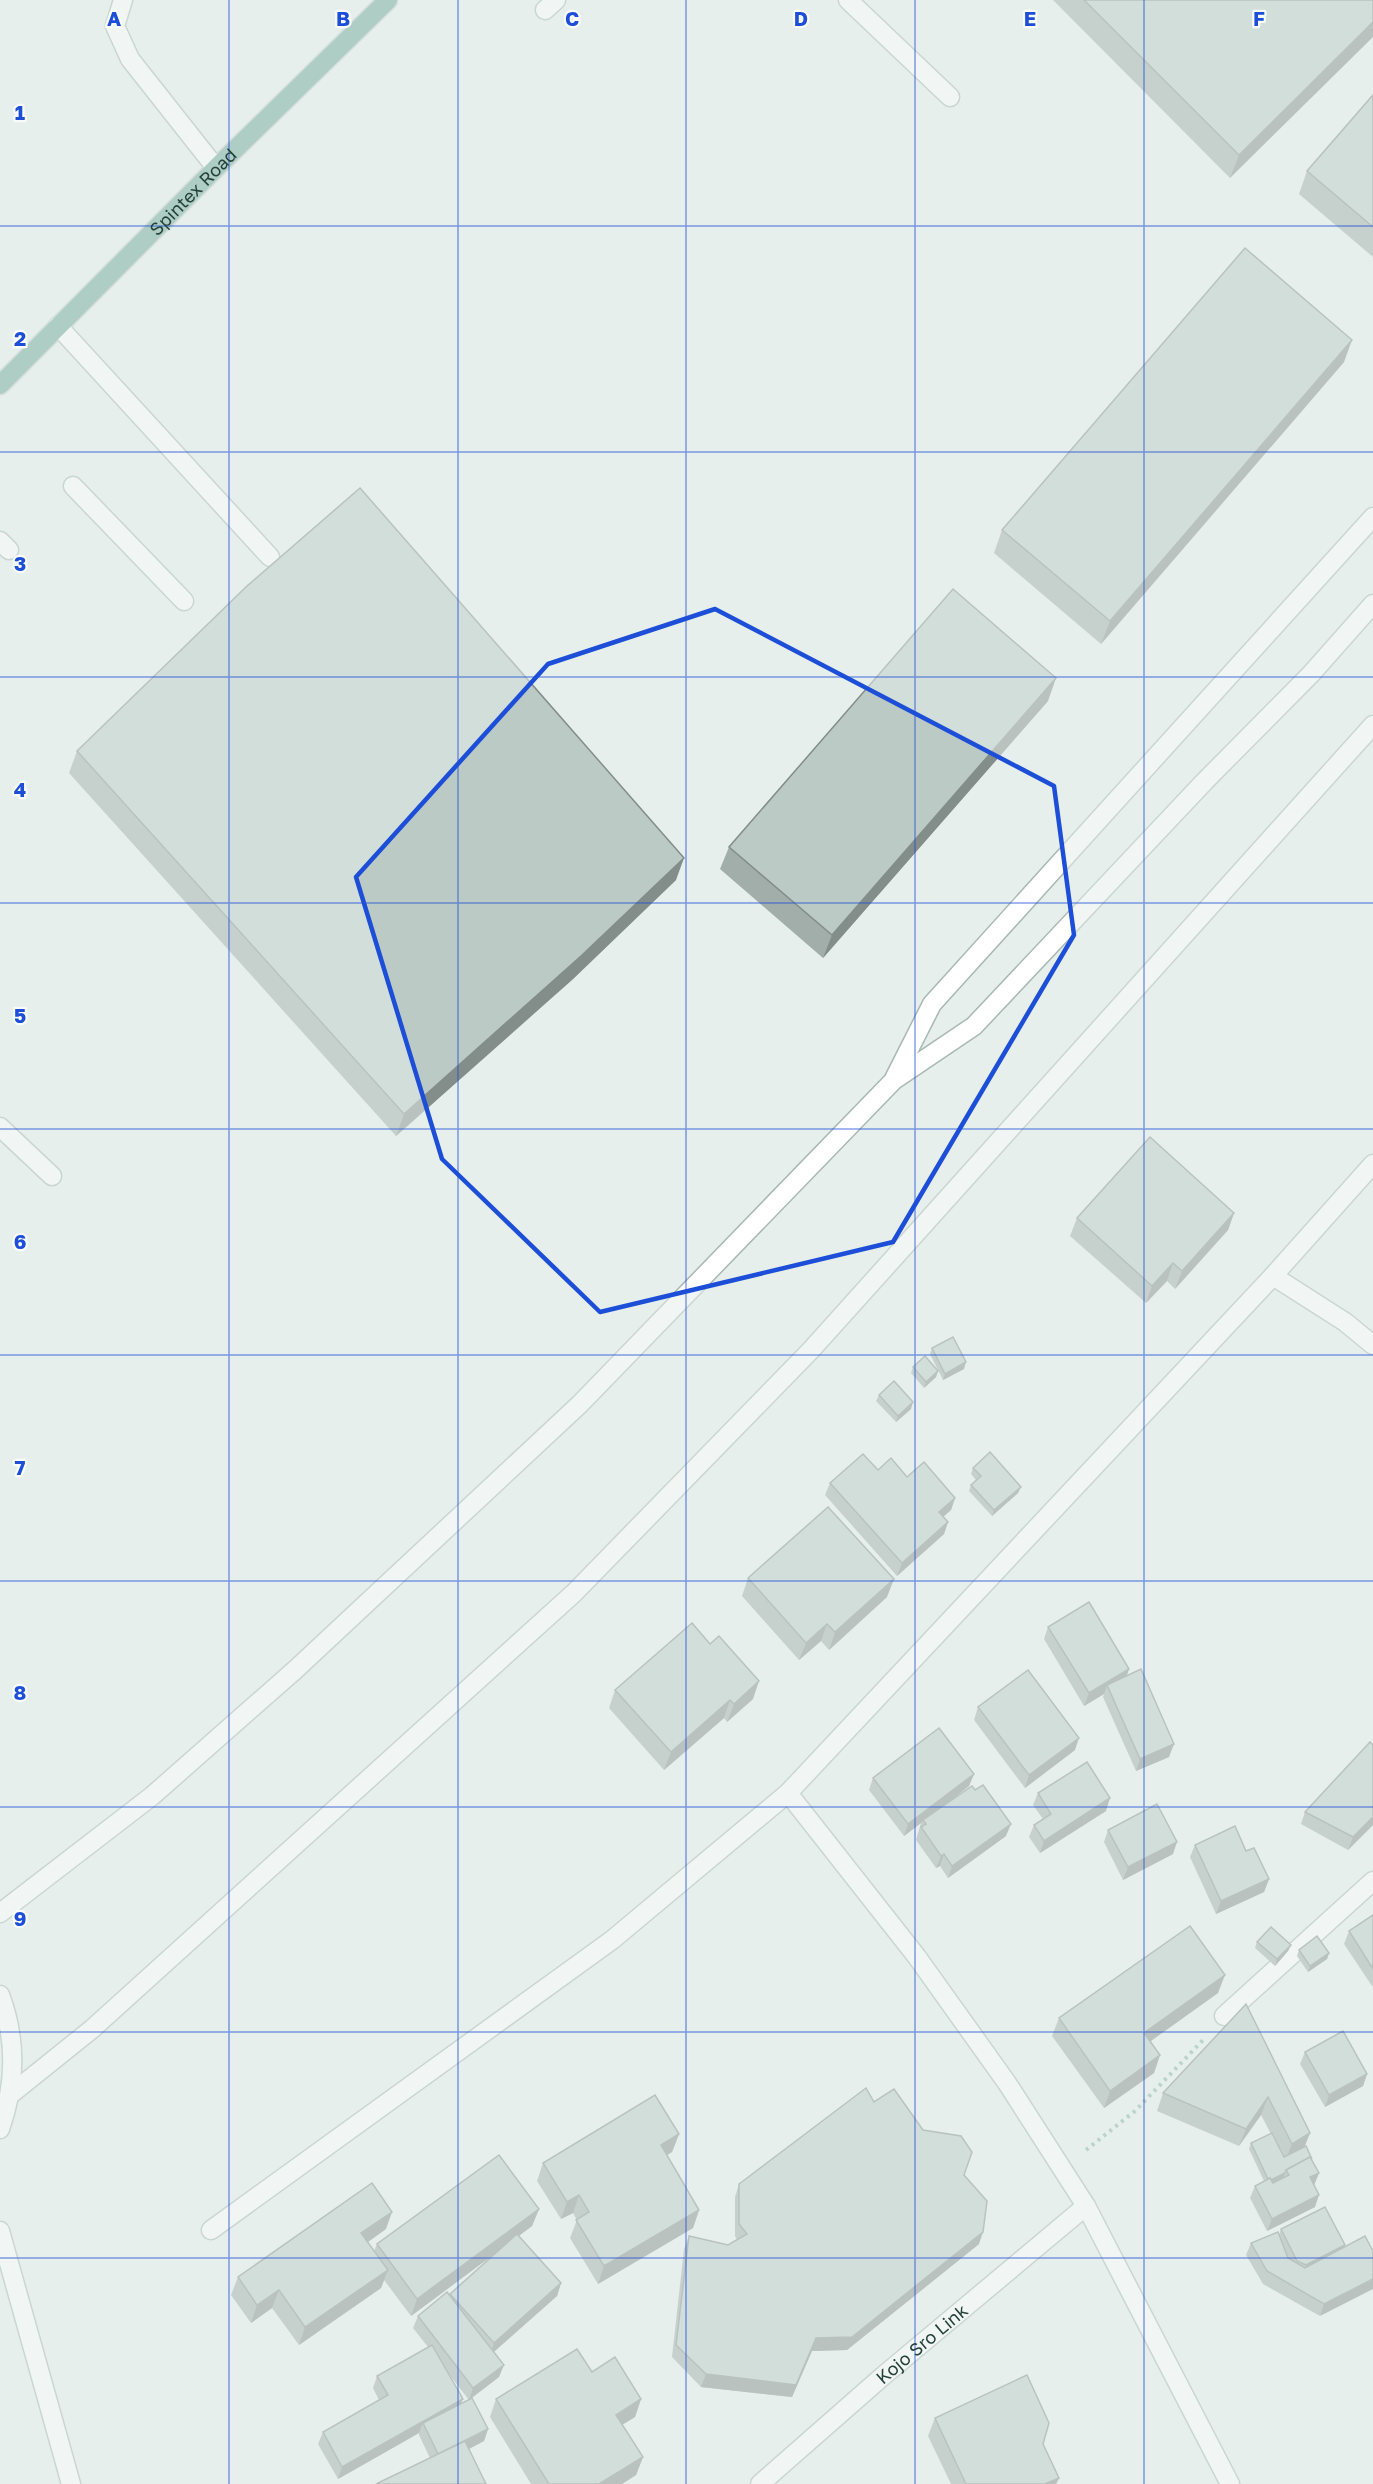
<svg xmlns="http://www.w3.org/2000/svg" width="1373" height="2484" font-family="'Golos Text',sans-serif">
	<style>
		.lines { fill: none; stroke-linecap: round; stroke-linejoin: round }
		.minor-casing { stroke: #a8b8b2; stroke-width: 21 }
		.major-casing { stroke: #c2cac8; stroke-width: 21 }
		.path { stroke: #86b3a5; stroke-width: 4; stroke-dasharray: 3 4.5; stroke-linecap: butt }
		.minor { stroke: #fff; stroke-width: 18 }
		.major { stroke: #6aa596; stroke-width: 18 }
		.wall { fill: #a1aea9; fill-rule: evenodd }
		.shaded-wall { fill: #838d89 }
		.building { fill: #bbcac4; stroke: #838d89; stroke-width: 1.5 }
		.marked { fill: none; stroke: #1d4ed8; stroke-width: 4.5; stroke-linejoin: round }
		.grid { fill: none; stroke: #1d4ed8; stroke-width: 1.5; stroke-opacity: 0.55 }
		.labels { text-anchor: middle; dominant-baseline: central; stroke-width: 4.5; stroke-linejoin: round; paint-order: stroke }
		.street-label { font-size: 18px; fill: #24423a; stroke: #f7fbf9 }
		.grid-label { font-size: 20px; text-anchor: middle; font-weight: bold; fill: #1d4ed8; stroke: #f7fbf9; stroke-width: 4.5; stroke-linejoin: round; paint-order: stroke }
	</style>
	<rect width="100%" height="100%" fill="#e6efeb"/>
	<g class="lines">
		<defs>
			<g id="minor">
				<polyline points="123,0 115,26 130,59 216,168"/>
				<polyline points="848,0 950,97"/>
				<polyline points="545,10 556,0"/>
				<polyline points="58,326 270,557"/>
				<polyline points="73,486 184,601"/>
				<polyline points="0,541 9,550"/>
				<polyline points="895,1077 932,1004 1373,517"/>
				<polyline points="0,1127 52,1176"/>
				<polyline points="1273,1276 1345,1322 1373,1345"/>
				<polyline points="788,1793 917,1957 1007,2083 1086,2206 1230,2484"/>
				<polyline points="0,1913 152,1796 295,1670 580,1404 894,1080 974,1026 1205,781 1311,674 1373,604"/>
				<path d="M 0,1995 C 17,2040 16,2084 0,2129"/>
				<polyline points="1224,2016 1373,1881"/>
				<polyline points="11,2094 92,2029 574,1593 811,1350 1373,725"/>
				<polyline points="211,2230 612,1940 788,1793 1273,1276 1373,1164"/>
				<polyline points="0,2231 71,2484"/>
				<path id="s1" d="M 760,2484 L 883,2376 L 1086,2206"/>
			</g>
			<g id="major">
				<path id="s2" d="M 0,385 L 216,168 L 388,0"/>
			</g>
		</defs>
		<use href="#minor" class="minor-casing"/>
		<use href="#major" class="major-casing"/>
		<polyline class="path" points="1086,2150 1135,2111 1205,2038"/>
		<use href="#minor" class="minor"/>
		<use href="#major" class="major"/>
	</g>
	<g class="wall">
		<polygon points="1053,0 1373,0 1230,178"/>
		<polygon points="1373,95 1373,257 1299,194 1307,171"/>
		<polygon points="1344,362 1101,644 994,553 1002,530"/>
		<polygon points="1048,701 823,958 720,869 729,847"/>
		<polygon points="77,751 676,880 573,979 396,1136 69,773"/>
		<polygon points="1234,1213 1228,1230 1175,1289 1167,1281 1146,1303 1070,1236 1077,1218"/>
		<polygon points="932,1348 964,1369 943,1380 930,1354"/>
		<polygon points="913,1367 938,1371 936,1377 924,1388 911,1373"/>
		<polygon points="879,1395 911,1409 896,1422 876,1401"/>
		<polygon points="973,1468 1018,1493 992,1516 969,1491 971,1485 976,1480 971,1474"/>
		<polygon points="878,1470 907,1477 955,1498 951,1510 943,1517 948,1522 944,1534 897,1576 825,1495 830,1483"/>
		<polygon points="748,1578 887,1597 829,1650 821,1641 799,1660 742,1596"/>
		<polygon points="1048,1627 1129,1669 1126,1676 1169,1757 1136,1771 1103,1697 1104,1694 1084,1706 1044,1639"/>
		<polygon points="615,1690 753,1699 727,1722 724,1718 664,1770 609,1708"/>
		<polygon points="978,1707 1075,1750 1025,1788 974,1720"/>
		<polygon points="974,1774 969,1786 958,1795 1006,1836 948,1878 940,1866 936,1868 916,1840 921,1823 904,1836 869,1790 873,1778"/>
		<polygon points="1038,1793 1106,1811 1040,1853 1029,1837 1034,1825 1043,1819 1033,1805"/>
		<polygon points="1305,1812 1373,1825 1348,1850 1301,1824"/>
		<polygon points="1108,1830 1173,1854 1123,1880 1104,1842"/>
		<polygon points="1195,1845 1246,1851 1269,1879 1264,1892 1216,1914 1190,1857"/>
		<polygon points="1373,1915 1373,1985 1372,1986 1344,1944 1349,1931"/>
		<polygon points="1257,1942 1291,1945 1288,1951 1275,1966 1255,1948"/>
		<polygon points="1299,1950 1329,1953 1327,1959 1308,1972 1297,1956"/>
		<polygon points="1218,1993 1151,2041 1160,2055 1154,2073 1104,2108 1052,2036 1059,2018"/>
		<polygon points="1246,2004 1305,2147 1319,2173 1314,2185 1315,2207 1267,2231 1250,2198 1255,2186 1264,2181 1249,2149 1251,2143 1271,2134 1261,2115 1239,2146 1157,2111 1163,2093"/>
		<polygon points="1305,2052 1367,2074 1363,2086 1325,2107 1300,2064"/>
		<polygon points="874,2102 923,2130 964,2175 979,2244 847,2350 812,2351 792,2397 701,2387 672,2357 684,2249 689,2236 728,2245 737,2240 735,2236 735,2197 739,2184"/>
		<polygon points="679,2134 672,2152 667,2155 699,2210 693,2228 598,2284 570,2238 577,2220 573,2213 561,2219 537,2181 543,2163"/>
		<path d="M 539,2209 L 532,2226 L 519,2236 L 561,2283 L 557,2296 L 494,2352 L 499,2377 L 470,2399 L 488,2429 L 484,2441 L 469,2449 L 430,2458 L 419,2435 L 419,2433 L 338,2479 L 318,2444 L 323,2432 L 379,2400 L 373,2388 L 377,2376 L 428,2347 L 413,2328 L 418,2316 L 449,2295 L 497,2252 L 411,2316 L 384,2280 L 381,2288 L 299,2345 L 272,2308 L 251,2323 L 231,2295 L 238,2277 L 386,2229 L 368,2242 L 374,2251 L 377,2244 ZM 448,2373 L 469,2400 L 461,2403 Z"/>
		<polygon points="1281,2229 1344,2248 1365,2236 1320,2316 1263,2284 1246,2255 1251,2243 1279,2235"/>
		<polygon points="592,2372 641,2399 635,2417 622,2425 643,2457 636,2475 622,2484 531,2484 490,2417 496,2399"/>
		<polygon points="935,2418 1043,2444 1059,2478 1056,2484 951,2484 928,2436"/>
	</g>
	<g class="shaded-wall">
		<polygon points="1373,22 1373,37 1230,178 1239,155"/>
		<polygon points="1352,340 1344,362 1101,644 1110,621"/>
		<polygon points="1056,678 1048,701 823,958 832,935"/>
		<polygon points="684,858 676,880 573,979 396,1136 404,1114"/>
		<polygon points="1234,1213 1228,1230 1175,1289 1182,1271"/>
		<polygon points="1173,1263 1167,1281 1146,1303 1152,1286"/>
		<polygon points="966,1362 964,1369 943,1380 945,1374"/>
		<polygon points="938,1371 936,1377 924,1388 926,1382"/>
		<polygon points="913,1402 911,1409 896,1422 898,1416"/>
		<polygon points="1021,1487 1018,1493 992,1516 994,1510"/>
		<polygon points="955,1498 951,1510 935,1524 939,1512"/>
		<polygon points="948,1522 944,1534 897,1576 902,1563"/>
		<polygon points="894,1579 887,1597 829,1650 835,1632"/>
		<polygon points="827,1624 821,1641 799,1660 806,1643"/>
		<polygon points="1129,1669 1125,1681 1107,1685 1104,1694 1084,1706 1089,1693"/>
		<polygon points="759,1681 753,1699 727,1722 734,1704"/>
		<polygon points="730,1700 724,1718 664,1770 671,1752"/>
		<polygon points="1079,1738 1075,1750 1025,1788 1029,1775"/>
		<polygon points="1174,1744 1169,1757 1136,1771 1140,1759"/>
		<polygon points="974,1774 969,1786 924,1821 923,1820 921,1823 904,1836 908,1824"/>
		<polygon points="1110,1798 1106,1811 1040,1853 1044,1841"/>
		<polygon points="1373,1817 1373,1825 1348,1850 1353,1837"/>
		<polygon points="1011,1824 1006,1836 948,1878 952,1866"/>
		<polygon points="1177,1842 1173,1854 1123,1880 1128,1867"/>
		<polygon points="944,1854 940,1866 936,1868 941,1856"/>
		<polygon points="1269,1879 1264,1892 1216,1914 1221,1901"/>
		<polygon points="1291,1945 1288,1951 1275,1966 1277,1959"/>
		<polygon points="1329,1953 1327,1959 1308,1972 1310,1966"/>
		<polygon points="1225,1975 1218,1993 1138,2050 1144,2033"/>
		<polygon points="1160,2055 1154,2073 1104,2108 1110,2091"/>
		<polygon points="1367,2074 1363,2086 1325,2107 1329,2095"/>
		<polygon points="1268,2097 1261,2115 1239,2146 1246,2129"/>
		<polygon points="1310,2133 1303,2151 1285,2161 1292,2144"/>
		<polygon points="679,2134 672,2152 654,2163 661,2145"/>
		<polygon points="1285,2173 1283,2179 1267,2187 1269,2181"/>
		<polygon points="1319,2173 1314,2185 1310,2177"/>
		<polygon points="579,2195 573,2213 561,2219 567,2202"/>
		<polygon points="1319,2195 1315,2207 1267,2231 1272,2219"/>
		<polygon points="539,2209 532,2226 411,2316 417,2299"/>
		<polygon points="699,2210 693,2228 598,2284 604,2266"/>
		<polygon points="392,2212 386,2229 355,2251 361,2233"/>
		<polygon points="983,2232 979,2244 847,2350 812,2351 792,2397 701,2387 706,2374 816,2338"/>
		<polygon points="1345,2245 1340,2257 1302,2277 1306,2265"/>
		<polygon points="388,2270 381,2288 299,2345 305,2327"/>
		<polygon points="1373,2279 1373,2289 1320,2316 1324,2304"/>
		<polygon points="561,2283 557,2296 490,2355 494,2343"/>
		<polygon points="279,2290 272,2308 251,2323 257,2305"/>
		<polygon points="504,2365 499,2377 469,2400 473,2388"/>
		<polygon points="463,2399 458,2411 423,2423 419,2433 338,2479 342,2467"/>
		<polygon points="641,2399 635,2417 610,2432 616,2415"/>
		<polygon points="488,2429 484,2441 434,2467 439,2455"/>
		<polygon points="643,2457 636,2475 622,2484 599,2484"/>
		<polygon points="1059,2478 1056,2484 1045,2484"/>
	</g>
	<g class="building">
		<polygon points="1084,0 1373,0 1373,22 1239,155"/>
		<polygon points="1373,95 1373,227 1307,171"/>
		<polygon points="1245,248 1352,340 1110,621 1002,530"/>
		<polygon points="360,488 684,858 581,956 404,1114 77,751 247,586"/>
		<polygon points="953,589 1056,678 832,935 729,847"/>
		<polygon points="1150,1137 1234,1213 1182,1271 1173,1263 1152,1286 1077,1218"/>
		<polygon points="953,1337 966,1362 945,1374 932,1348"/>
		<polygon points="925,1356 938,1371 926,1382 913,1367"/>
		<polygon points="894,1381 913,1402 898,1416 879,1395"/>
		<polygon points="990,1452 1021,1487 994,1510 971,1485 981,1476 973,1468"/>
		<polygon points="863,1454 878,1470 891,1458 907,1477 924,1462 955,1498 939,1512 948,1522 902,1563 830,1483"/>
		<polygon points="828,1507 894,1579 835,1632 827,1624 806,1643 748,1578"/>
		<polygon points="1089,1602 1129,1669 1089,1693 1048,1627"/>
		<polygon points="692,1623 710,1644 719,1636 759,1681 734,1704 730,1700 671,1752 615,1690"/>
		<polygon points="1141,1669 1174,1744 1140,1759 1107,1685"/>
		<polygon points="1028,1670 1079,1738 1029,1775 978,1707"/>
		<polygon points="939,1728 974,1774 908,1824 873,1778"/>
		<polygon points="1370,1742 1373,1745 1373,1817 1353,1837 1305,1812"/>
		<polygon points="1087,1762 1110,1798 1044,1841 1034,1825 1051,1814 1038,1793"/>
		<polygon points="983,1785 1011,1824 952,1866 944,1854 941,1856 921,1827 926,1824 923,1820 972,1786 975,1790"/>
		<polygon points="1157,1804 1177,1842 1128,1867 1108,1830"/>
		<polygon points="1235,1826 1246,1851 1254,1848 1269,1879 1221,1901 1195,1845"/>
		<polygon points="1373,1915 1373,1969 1349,1931"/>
		<polygon points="1190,1926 1225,1975 1144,2033 1160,2055 1110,2091 1059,2018"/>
		<polygon points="1271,1927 1291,1945 1277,1959 1257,1942"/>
		<polygon points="1317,1936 1329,1953 1310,1966 1299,1950"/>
		<polygon points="1246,2004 1310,2133 1292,2144 1268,2097 1246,2129 1163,2093"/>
		<polygon points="1343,2031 1367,2074 1329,2095 1305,2052"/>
		<polygon points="866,2088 874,2102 894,2089 923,2130 961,2136 972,2152 964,2175 987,2201 983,2232 852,2337 816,2338 796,2385 706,2374 676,2345 689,2236 728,2245 747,2234 739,2224 739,2184"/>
		<polygon points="655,2095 679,2134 661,2145 699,2210 604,2266 576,2220 589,2212 579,2195 567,2202 543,2163"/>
		<polygon points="1272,2133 1284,2157 1306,2146 1312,2159 1310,2157 1286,2170 1285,2173 1271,2180 1270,2178 1268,2179 1251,2143"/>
		<polygon points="499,2155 539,2209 417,2299 377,2244"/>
		<polygon points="1310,2157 1319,2173 1310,2177 1319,2195 1272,2219 1255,2186 1270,2178 1273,2183 1289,2175 1286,2170"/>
		<polygon points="372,2183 392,2212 361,2233 388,2270 305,2327 279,2290 257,2305 238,2277"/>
		<polygon points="1325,2207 1345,2245 1306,2265 1297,2261 1281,2229"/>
		<polygon points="1278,2232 1288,2258 1305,2268 1365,2236 1373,2251 1373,2279 1324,2304 1267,2271 1251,2243"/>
		<polygon points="517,2234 561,2283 494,2343 450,2294"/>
		<polygon points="447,2292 504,2365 473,2388 418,2316"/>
		<polygon points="432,2345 463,2399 342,2467 323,2432 388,2395 377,2376"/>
		<polygon points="577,2349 592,2372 615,2357 641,2399 616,2415 643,2457 599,2484 549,2484 496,2399"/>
		<polygon points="1027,2375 1049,2423 1043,2444 1059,2478 1045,2484 966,2484 935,2418"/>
		<polygon points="472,2398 488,2429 438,2454 423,2423"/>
		<polygon points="465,2441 486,2484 376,2484"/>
	</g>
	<path d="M0 0H1373V2484H0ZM 715,609 L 1054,786 L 1074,935 L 893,1242 L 600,1312 L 442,1159 L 356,877 L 548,664 Z" fill="#e6efeb" fill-opacity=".55" fill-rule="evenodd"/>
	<path class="marked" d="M 715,609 L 1054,786 L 1074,935 L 893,1242 L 600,1312 L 442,1159 L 356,877 L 548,664 Z"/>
	<path class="grid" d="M 229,0 L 229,2484M 458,0 L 458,2484M 686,0 L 686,2484M 915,0 L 915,2484M 1144,0 L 1144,2484M 0,226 L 1373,226M 0,452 L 1373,452M 0,677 L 1373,677M 0,903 L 1373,903M 0,1129 L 1373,1129M 0,1355 L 1373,1355M 0,1581 L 1373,1581M 0,1807 L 1373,1807M 0,2032 L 1373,2032M 0,2258 L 1373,2258"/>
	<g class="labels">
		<g class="street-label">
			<text stroke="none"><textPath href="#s2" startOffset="273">Spintex Road</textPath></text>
			<text stroke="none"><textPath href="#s1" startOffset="214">Kojo Sro Link</textPath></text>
		</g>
	</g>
	<g class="grid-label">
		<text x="114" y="26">A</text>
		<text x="343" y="26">B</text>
		<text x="572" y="26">C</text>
		<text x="801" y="26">D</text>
		<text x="1030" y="26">E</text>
		<text x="1259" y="26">F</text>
		<text x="20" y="120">1</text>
		<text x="20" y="346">2</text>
		<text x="20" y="571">3</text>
		<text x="20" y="797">4</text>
		<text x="20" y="1023">5</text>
		<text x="20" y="1249">6</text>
		<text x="20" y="1475">7</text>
		<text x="20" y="1700">8</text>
		<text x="20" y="1926">9</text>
	</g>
</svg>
